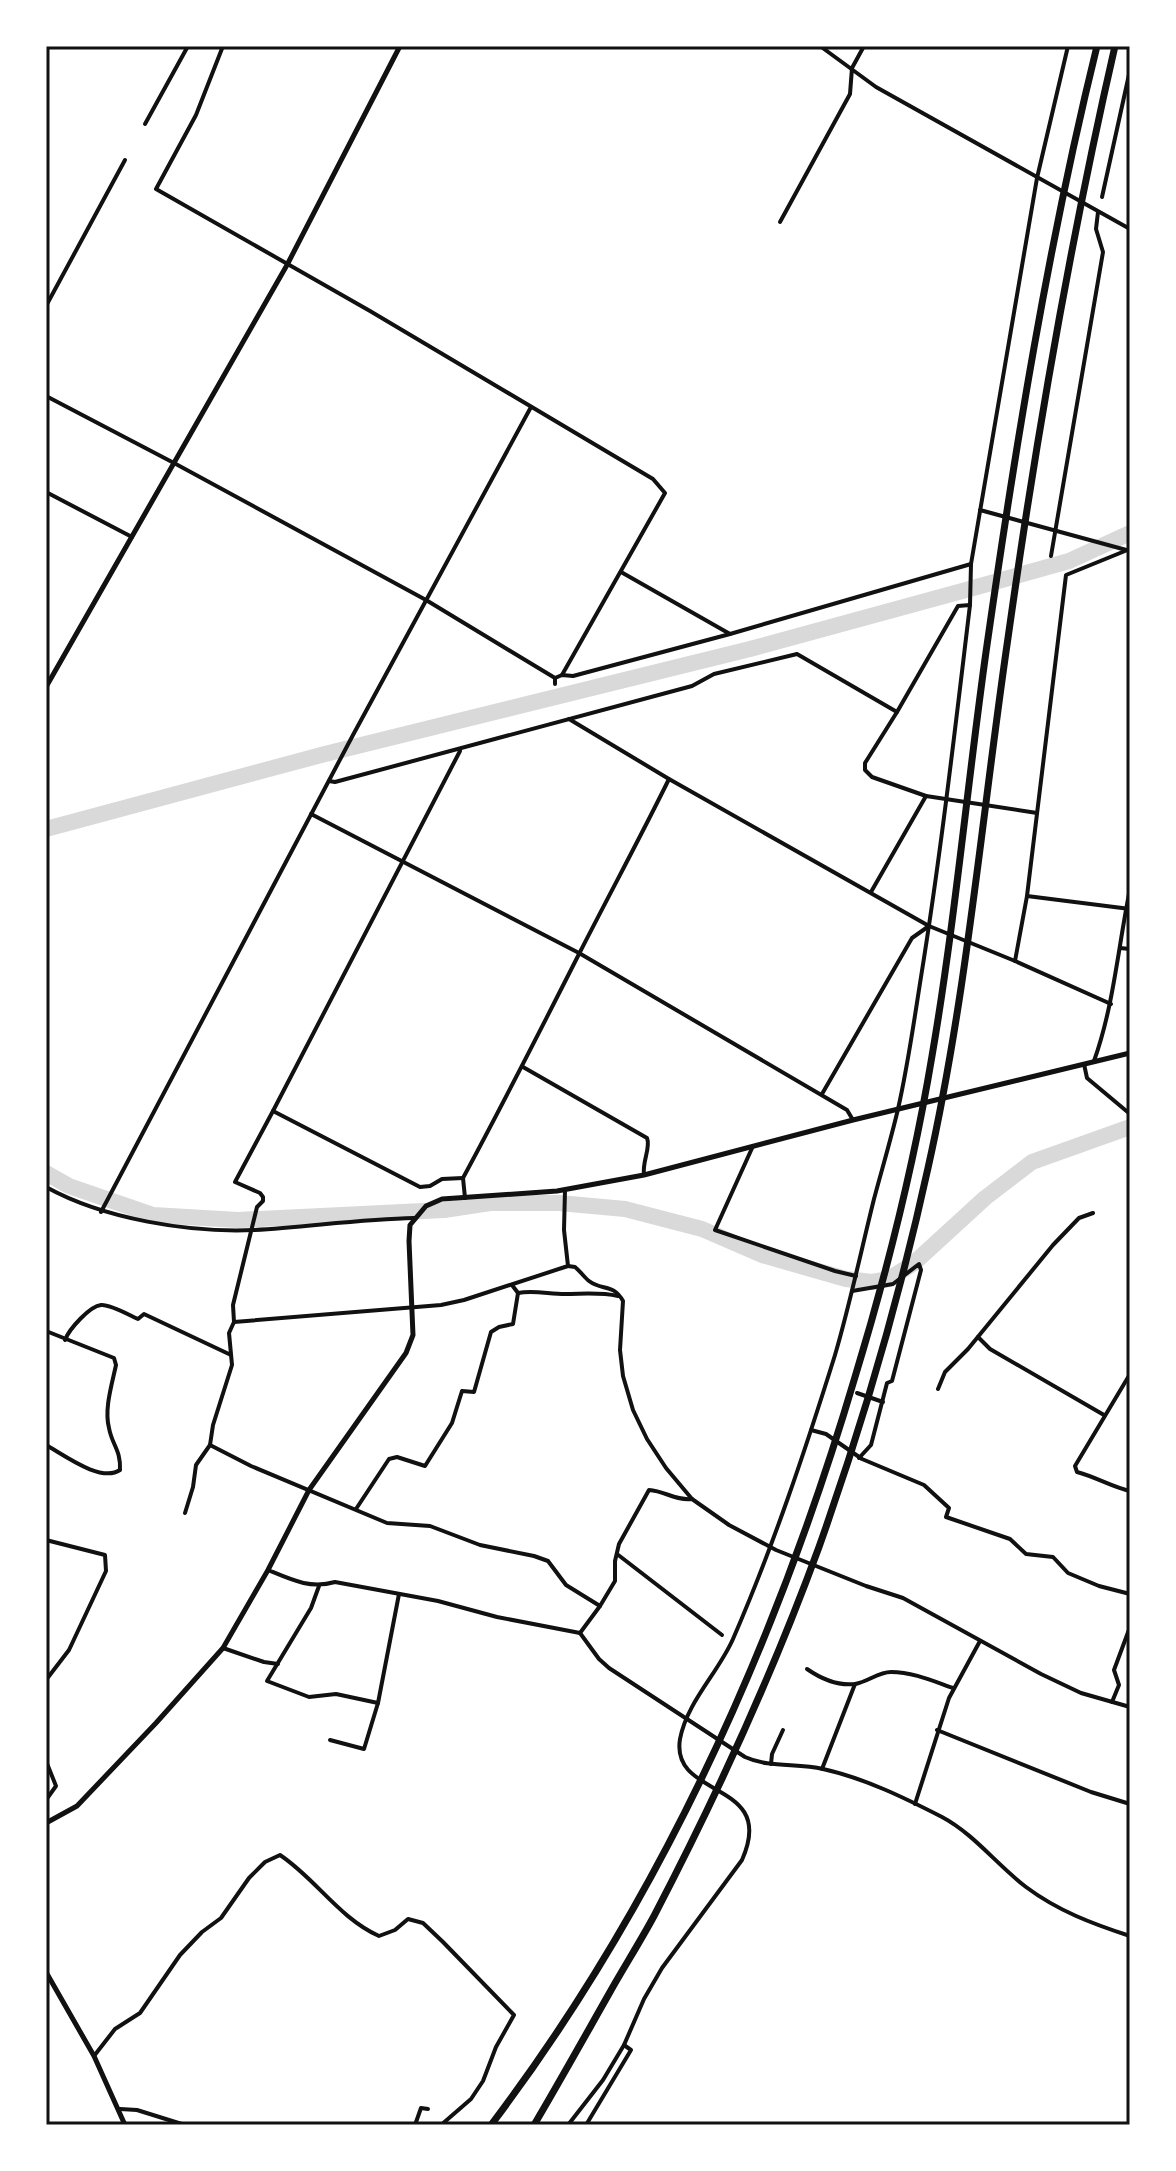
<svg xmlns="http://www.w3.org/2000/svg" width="1176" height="2171" font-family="'Crimson Pro',serif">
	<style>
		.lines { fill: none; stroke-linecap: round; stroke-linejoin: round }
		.river { stroke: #d9d9d9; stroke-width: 16 }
		.minor { stroke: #111; stroke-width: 4 }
		.tertiary { stroke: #111; stroke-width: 5 }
		.secondary { stroke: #111; stroke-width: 5 }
		.motorway { stroke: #111; stroke-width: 7 }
		.neatline { fill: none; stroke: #111; stroke-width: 3 }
	</style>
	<rect width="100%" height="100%" fill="#fff"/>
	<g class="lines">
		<g class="river">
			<polyline points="46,829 325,754 750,649 966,590 1069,561 1130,533"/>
			<polyline points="46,1173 69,1186 153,1215 238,1220 444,1210 490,1203 559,1203 625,1209 702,1229 762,1255 846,1279 872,1282 889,1279 914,1263 985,1198 1032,1162 1130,1127"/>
		</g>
		<g class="minor">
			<polyline points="223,46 196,115 156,189 370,311 653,479 665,493 562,675"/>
			<polyline points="820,46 876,87 1130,229"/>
			<polyline points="145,124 188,46"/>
			<polyline points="1102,197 1130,70"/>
			<polyline points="780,222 850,94 852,68 864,46"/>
			<polyline points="46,306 125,160"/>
			<polyline points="46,396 174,463 426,600 555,678 555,684"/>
			<polyline points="46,492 132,537"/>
			<polyline points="980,510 1130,551"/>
			<polyline points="1125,551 1066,575 1027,896 1130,909"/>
			<polyline points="1051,556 1103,252 1096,229 1098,212"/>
			<polyline points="621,572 730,634"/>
			<polyline points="555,678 562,675 573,676 730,634 971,564"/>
			<polyline points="569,719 669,779 929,926 1015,961 1111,1004"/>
			<polyline points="329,781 335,782 692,686 714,674 797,654 897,712 958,606 970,605"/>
			<polyline points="926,796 1037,813"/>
			<polyline points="311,814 579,953 847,1110 853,1120"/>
			<polyline points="871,892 926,796 872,777 865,770 865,763 897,712"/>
			<polyline points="1120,948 1130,949"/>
			<polyline points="1015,961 1027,896"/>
			<path d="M 1094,1061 C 1114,1005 1118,947 1130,889"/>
			<polyline points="1084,1064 1087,1078 1130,1114"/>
			<path d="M 523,1067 L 647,1138 C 651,1148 642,1161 644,1175"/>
			<polyline points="822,1094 912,938 929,926"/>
			<polyline points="273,1111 460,751"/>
			<polyline points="753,1146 715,1230 835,1271 856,1276"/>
			<path d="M 46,1187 C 104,1219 189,1233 255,1230 C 308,1227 361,1219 414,1218"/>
			<path d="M 465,1198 L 463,1178 C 503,1104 541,1029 579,954 C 609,895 640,838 669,779"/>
			<polyline points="101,1212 353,735 531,407"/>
			<path d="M 568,1266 L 575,1267 C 580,1271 584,1277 589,1281 C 602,1291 613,1283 623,1301 L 620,1350 L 623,1376 L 633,1410 L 647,1439 L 666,1468 L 692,1499 L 729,1525 L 776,1550 L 866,1586 L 903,1598 L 1041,1674 L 1081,1693 L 1130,1707"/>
			<polyline points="852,1291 893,1284 919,1264 921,1270 892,1381 887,1383 871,1445 859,1458"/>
			<path d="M 518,1293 C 533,1290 549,1294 565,1294 C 583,1294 600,1292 618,1296"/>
			<polyline points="234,1322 441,1305 464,1300 568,1266 564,1230 565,1190"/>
			<path d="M 46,1331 L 114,1358 L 116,1365 C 112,1384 104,1409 109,1428 C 112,1445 121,1450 120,1470 C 101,1483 64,1455 46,1445"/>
			<polyline points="978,1337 990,1349 1104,1415"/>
			<path d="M 65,1340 C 69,1329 90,1306 101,1305 C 110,1304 129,1315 138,1319 L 144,1314 L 231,1355"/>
			<path d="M 1130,1374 L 1075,1466 L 1077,1472 C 1096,1477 1112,1487 1130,1491"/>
			<polyline points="938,1389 945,1372 968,1349 1053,1245 1079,1218 1093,1213"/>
			<polyline points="857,1393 883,1402"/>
			<polyline points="811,1430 826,1434 862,1459 924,1485 949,1508 946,1517 1010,1539 1026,1554 1053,1557 1068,1573 1099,1586 1130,1594"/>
			<polyline points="210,1445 251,1466 387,1523 430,1526 480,1545 534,1556 548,1561 566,1585 600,1606"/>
			<polyline points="356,1509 389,1459 397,1457 425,1466 452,1423 462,1391 474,1392 491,1332 499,1327 513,1324 518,1293 512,1285"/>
			<polyline points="185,1513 193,1487 196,1465 210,1445 213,1425 232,1365 229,1333 234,1322 233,1305 257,1207 263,1201 263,1197 260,1193 235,1182 273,1111 420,1187 430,1186 442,1179 463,1178"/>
			<polyline points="46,1540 105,1555 106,1571 69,1650 46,1680"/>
			<polyline points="617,1554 722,1635"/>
			<path d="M 268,1570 C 292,1580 310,1589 335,1582 L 438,1601 L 497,1617 L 580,1633"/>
			<polyline points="319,1586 311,1608 267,1681 309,1697 336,1694 378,1703"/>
			<path d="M 580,1633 L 599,1659 L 609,1668 L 745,1757 C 769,1768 797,1763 823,1769 C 864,1778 905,1798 942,1817 C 974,1834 997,1865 1026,1887 C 1058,1911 1093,1924 1130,1936"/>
			<path d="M 580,1633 L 600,1606 L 615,1581 L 615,1561 L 619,1544 L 649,1490 C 665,1491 676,1501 692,1499"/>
			<polyline points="223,1648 264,1662 278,1664"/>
			<path d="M 807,1669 C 820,1678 838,1686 855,1684 C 868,1682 878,1672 891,1672 C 913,1672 933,1681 953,1688"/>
			<polyline points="1112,1702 1119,1685 1114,1670 1130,1627"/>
			<polyline points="937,1730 1091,1792 1130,1804"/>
			<polyline points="330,1740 364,1749 378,1703 399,1594"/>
			<polyline points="46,1761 56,1786 46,1800"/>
			<polyline points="771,1764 772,1754 783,1730"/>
			<polyline points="822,1769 855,1684"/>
			<polyline points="915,1804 949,1698 980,1641"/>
			<path d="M 94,2056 L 115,2029 L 140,2013 L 180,1955 L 202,1932 L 221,1918 L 249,1878 L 265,1862 L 280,1855 C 316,1879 339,1918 379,1936 L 395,1930 L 408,1919 L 423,1923 L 443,1942 L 514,2015 L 496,2047 L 483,2081 L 471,2099 L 441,2125"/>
			<polyline points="120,2109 137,2110 185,2125"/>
			<polyline points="415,2125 421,2108 428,2109"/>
			<path d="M 568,2125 L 603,2080 L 624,2045 L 644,1999 L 662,1968 L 742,1860 C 778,1779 670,1800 680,1739 C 687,1702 718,1673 733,1639 C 773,1547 805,1451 835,1355 C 850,1304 861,1251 874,1199 C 882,1169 891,1139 898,1109 C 908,1065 914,1021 921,977 C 941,853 955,729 970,605 L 971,564 L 1037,178 L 1068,46"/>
			<polyline points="586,2125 631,2050 624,2045"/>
		</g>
		<polyline class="tertiary" points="46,1823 77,1806 156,1723 223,1648 268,1570 309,1490 406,1353 413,1335 409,1241 410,1225 426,1206 442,1199 557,1191 644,1175 853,1120 1130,1053"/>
		<g class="secondary">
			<polyline points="46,687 287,265 400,46"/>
			<polyline points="46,1972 94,2056 125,2125"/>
		</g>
		<g class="motorway">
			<path d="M 491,2125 C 660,1902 776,1644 855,1377 C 887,1272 914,1164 932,1056 C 955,922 967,787 986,652 C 1015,449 1048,245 1097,46"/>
			<path d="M 534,2125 C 560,2081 585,2036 610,1992 C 624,1967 640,1942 654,1916 C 716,1797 773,1673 819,1547 C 863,1423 900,1296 928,1168 C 967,994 982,815 1008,638 C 1036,439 1070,242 1115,46"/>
		</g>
	</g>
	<rect width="1176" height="2171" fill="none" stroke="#ffffff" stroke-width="96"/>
	<rect x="48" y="48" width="1080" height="2075" class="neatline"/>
</svg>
